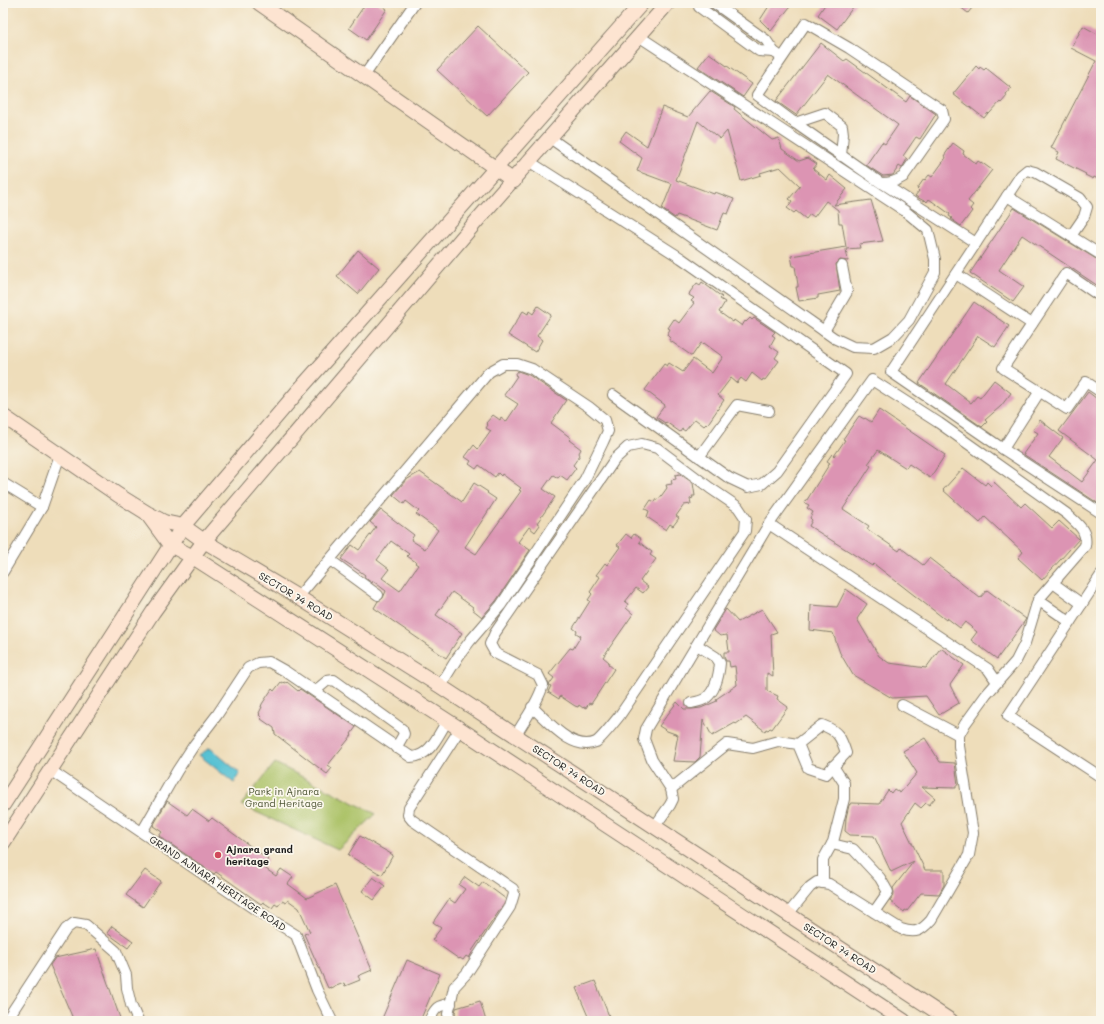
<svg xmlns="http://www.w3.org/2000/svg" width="1104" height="1024" font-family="Mali,sans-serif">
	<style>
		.green { fill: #acc267; stroke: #646f42 }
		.water { fill: #57c1d3; stroke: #3a6e78 }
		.building { fill: #dc94b3; fill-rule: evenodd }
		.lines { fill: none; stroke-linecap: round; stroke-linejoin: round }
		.street-casing { stroke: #857c6b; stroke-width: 12 }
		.secondary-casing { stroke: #857c6b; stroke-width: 16 }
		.street { stroke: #fff; stroke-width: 10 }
		.secondary { stroke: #fde4d1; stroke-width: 14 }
		.poi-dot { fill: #d1495b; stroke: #fbf7ec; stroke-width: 1.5 }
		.labels { text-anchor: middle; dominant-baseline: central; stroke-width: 3.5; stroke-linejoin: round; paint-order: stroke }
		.street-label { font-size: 10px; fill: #1c1c1c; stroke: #fbf7ec }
		.park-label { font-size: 10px; fill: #4e5636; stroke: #fbf7ec }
		.poi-label { font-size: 10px; font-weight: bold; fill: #1c1c1c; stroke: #fbf7ec; text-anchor: start }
	</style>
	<rect width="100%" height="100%" fill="#fbf7ec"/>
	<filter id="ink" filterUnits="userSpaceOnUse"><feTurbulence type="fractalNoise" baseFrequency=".025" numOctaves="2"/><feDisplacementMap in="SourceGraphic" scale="8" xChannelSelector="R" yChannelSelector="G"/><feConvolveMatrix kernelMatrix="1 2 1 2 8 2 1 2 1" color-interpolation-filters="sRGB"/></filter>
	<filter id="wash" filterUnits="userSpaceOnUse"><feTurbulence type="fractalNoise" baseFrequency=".012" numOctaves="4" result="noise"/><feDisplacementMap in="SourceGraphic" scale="16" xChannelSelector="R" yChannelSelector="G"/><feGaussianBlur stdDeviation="0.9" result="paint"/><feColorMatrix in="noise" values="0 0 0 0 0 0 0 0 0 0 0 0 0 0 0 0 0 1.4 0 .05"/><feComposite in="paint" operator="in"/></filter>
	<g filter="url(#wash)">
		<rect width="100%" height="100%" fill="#eeddba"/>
		<polygon class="green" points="275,763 376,814 338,850 241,805"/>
		<polygon class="water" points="210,748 240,773 234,783 199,755"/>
		<g id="blocks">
			<g class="building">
				<polygon points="366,3 378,3 387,9 366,40 349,28"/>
				<polygon points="771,3 793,3 771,31 760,20"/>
				<polygon points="826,3 856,3 837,29 818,15"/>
				<polygon points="955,3 976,3 968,13"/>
				<polygon points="478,26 528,72 487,116 437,70"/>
				<polygon points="1083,26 1101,36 1101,173 1098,179 1094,177 1093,179 1085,175 1086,174 1056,159 1059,152 1051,148 1096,61 1071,48"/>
				<polygon points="821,43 844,61 847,59 906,102 910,96 936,114 920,139 916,137 903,156 907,159 902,168 899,166 893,175 883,176 866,165 882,142 885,144 898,125 828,74 796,115 776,101"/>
				<polygon points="709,53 752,84 743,97 698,67"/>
				<polygon points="976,66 979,69 980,67 984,70 986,68 1011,88 1006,94 1007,96 1001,103 1000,102 989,114 988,113 984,118 953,94"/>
				<polygon points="710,91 735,107 734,109 772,140 779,138 782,149 799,161 808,158 817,164 813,169 827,180 830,175 847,189 834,205 871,200 883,241 859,244 860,248 846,249 848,261 840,260 836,264 840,291 818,295 818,298 799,301 796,287 798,287 798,285 795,266 793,266 791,256 846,247 842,223 839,223 838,210 826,201 814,217 810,214 806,219 796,211 794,213 787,208 792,201 789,199 800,186 780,167 760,173 761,175 741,181 727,131 720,139 698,121 676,180 714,194 715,192 734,199 728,214 724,213 717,230 677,215 675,218 662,209 672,184 637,171 642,158 619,141 626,131 647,146 662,107 688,117"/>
				<polygon points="953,143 964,151 963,154 976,164 978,161 981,163 981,162 992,170 968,201 973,205 970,209 972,211 961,226 951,219 952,218 949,216 950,214 929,199 927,202 925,200 924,201 915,196 919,191 917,189 924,179 925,180 929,175 932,177 945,159 946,157 944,156"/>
				<polygon points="1014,208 1101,262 1101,288 1022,235 999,270 1024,287 1013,302 970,273"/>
				<polygon points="358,250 379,268 358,294 337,276"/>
				<polygon points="702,282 722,297 720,299 725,302 719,312 733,322 734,320 742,326 745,321 746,322 750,318 752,320 754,318 775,332 772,335 775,337 770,346 779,352 775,358 779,361 765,380 763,379 762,381 752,373 746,382 741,378 737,383 731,378 718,395 724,400 707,425 706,424 704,426 695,419 685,431 682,429 680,432 666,422 665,423 656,417 665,405 645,390 664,364 667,366 669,363 683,372 693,359 712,373 723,357 704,343 703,344 701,343 692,356 669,340 670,338 667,335 670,329 668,328 674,319 679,323 694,303 691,301 694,298 689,295 690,292 697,283 700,285"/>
				<polygon points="974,302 1009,326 995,347 978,336 946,384 971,403 977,396 980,398 994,380 1011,393 1001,406 985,420 987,422 982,427 919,383"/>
				<polygon points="538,306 551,315 537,336 542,340 535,352 508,335 523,311 528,314 529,311 533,314"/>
				<path d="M 518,371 L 529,375 L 566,400 L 551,423 L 571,438 L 569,440 L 581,449 L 579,453 L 580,455 L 573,465 L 576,468 L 567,480 L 560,475 L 558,478 L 553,475 L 543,489 L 555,497 L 537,523 L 540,525 L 535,532 L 529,527 L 518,542 L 530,550 L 496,601 L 482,617 L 472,609 L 473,607 L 452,592 L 436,615 L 462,633 L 446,658 L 374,608 L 378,601 L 383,598 L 386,591 L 373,581 L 372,583 L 364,577 L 365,575 L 361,572 L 341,559 L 352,545 L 359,550 L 376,527 L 370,522 L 381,510 L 414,535 L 411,540 L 425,549 L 438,530 L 416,514 L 419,511 L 406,501 L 404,504 L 393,495 L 406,480 L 420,472 L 462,502 L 474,483 L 488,492 L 487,493 L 496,499 L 465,547 L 476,554 L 521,491 L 519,490 L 521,488 L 502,474 L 501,476 L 498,473 L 495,477 L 479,465 L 476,469 L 469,464 L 471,461 L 465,457 L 474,445 L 478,449 L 491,431 L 486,428 L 488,425 L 486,423 L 493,415 L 500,420 L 501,418 L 506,422 L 518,404 L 504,395 L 517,376 L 515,375 ZM 391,541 L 409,554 L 407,556 L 416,562 L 415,563 L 418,565 L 400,591 L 382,578 L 389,569 L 377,560 Z"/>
				<polygon points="1088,392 1101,402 1101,502 1099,504 1023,454 1038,433 1033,430 1040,420 1063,438 1049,457 1082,482 1098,460 1059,431"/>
				<polygon points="879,410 945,455 930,478 909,464 906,468 878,450 868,464 871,466 843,509 869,526 867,529 899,551 901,548 923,565 929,558 980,598 987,590 1026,619 1024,622 997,659 971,640 977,632 965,622 960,628 947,618 946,620 874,564 872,566 809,526 812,520 810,518 813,512 807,508 809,505 805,503 830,463 827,461 832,454 834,456 845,440 843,439 859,416 864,419 865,418 871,422"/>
				<polygon points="963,468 985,485 987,482 991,486 994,482 1021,507 1025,503 1052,528 1059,521 1079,539 1042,580 1018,558 1023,552 985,517 980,523 943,490"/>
				<polygon points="680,474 693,483 695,496 692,496 693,498 690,499 691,504 684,505 676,516 679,518 673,526 670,524 666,530 647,517 649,511 645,509 651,500 655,502 658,498 659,499 667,488 666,485 672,484 671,480 676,479 675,475"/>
				<polygon points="626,534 631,538 634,534 641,539 639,542 652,552 650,555 656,559 640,581 648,587 643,593 636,588 625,602 628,604 626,608 633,614 603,657 609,662 608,664 614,669 591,704 589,703 586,708 584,707 583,708 579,705 578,707 575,706 560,696 559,699 548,692 551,686 549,685 554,678 549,674 570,648 573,649 581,636 576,633 577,631 573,628 590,601 588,600 592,594 590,592 600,577 596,575 605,563 607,565 620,547 617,545"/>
				<polygon points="846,589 867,604 857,619 879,656 889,663 926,668 939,650 940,650 942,649 964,665 950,685 959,703 939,715 926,696 892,698 853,675 840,653 833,633 810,630 811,605 837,607"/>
				<polygon points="726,609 738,622 762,609 777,632 771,634 773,676 767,673 767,691 778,696 777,699 788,707 772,729 770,728 768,730 766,729 765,731 746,717 736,724 735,723 712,736 703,719 700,757 695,762 673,761 678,735 667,731 659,726 677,702 684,709 692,709 701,708 717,701 716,699 737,685 735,666 730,667 729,661 726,661 724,657 724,652 729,652 727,635 720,636 713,630"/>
				<polygon points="281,682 283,683 284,682 286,683 287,682 298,691 300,689 356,727 351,734 352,735 328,765 332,768 327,774 275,734 274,728 261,719 262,718 259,715 260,714 259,713 262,707 261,707 262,704 272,689 274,691"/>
				<polygon points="925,738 940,762 955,763 958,785 956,785 956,788 922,787 935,798 929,805 926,803 921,808 915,803 902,822 925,870 944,870 944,885 939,894 921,893 907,911 905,910 904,912 890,901 894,893 893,888 914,861 891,872 874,836 850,835 845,831 846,818 849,805 852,803 879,804 888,790 891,793 894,789 900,793 917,773 903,751"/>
				<polygon points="167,801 187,815 192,809 209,821 212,818 268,859 263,867 276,876 281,869 293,877 288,884 307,898 335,885 372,970 358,976 360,980 345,986 344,983 331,988 331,987 328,988 304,934 310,932 299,908 288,900 286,903 282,901 278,906 275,904 272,908 263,902 261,904 216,872 214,874 159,836 162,832 153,826"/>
				<polygon points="360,836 393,855 382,875 348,855"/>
				<polygon points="145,870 161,881 143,907 126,895"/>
				<polygon points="373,877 385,886 374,900 362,891"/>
				<polygon points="465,877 479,887 483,882 506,899 504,904 472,951 473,951 469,958 466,956 463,960 460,958 459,959 432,940 441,928 433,922 449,899 455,903 465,889 459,885"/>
				<polygon points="112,926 133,941 128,948 107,933"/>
				<polygon points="96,949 121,1021 74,1021 50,965 55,958"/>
				<polygon points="407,960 440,974 420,1021 381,1021"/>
				<polygon points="595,981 609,1016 596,1021 590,1021 576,988"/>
				<polygon points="480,1001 486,1021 457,1021 455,1013 456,1008"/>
			</g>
		</g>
	</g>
	<g filter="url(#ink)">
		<use href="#blocks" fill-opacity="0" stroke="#857c6b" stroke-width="1"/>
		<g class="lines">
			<defs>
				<g id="street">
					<polyline points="699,3 699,7 759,51 774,52"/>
					<polyline points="714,3 766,40 774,52 777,54"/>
					<path d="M 806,23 L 849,48 L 942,110 L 944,119 L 903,177 C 895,182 890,183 881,183 L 795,123 L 757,95 Z"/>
					<polyline points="364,76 415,3"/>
					<polyline points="795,123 825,113 842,126 843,134 841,156"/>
					<polyline points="550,138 834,338 853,347 874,348 893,337 909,320 935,272 935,259 928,230 905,211 640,37"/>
					<polyline points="530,162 681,258 846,374 777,471 762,484 748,487 729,478 613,395"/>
					<polyline points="882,183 976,243"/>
					<polyline points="1007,196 1021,175 1027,170 1035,172 1080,198 1087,207 1084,217 1071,236"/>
					<polyline points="956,274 1032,324"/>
					<polyline points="1101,297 1066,273 1003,368 1067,409 1086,382 1101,392"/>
					<polyline points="824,331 847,292 842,266"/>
					<polyline points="1040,391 1003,449 1101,513"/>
					<polyline points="1003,449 891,372 1007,196 1101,255"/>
					<polyline points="699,457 737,405 769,411"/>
					<polyline points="3,483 42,507"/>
					<polyline points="769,524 988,669 997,682"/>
					<polyline points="330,560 378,595"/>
					<polyline points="3,572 42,507 60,455"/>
					<polyline points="1101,575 1008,716 1101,777"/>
					<polyline points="1053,583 1082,604"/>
					<polyline points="298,597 489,372 503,364 517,364 532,369 589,407 605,420 608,431 603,442 585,479 501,605 470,641 458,657 440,686"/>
					<polyline points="1038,600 1070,622"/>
					<polyline points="315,691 327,681 334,680 402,729 404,734 396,748"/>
					<path d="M 691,703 C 696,702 702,701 706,698 C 716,690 719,674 720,663 L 716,657 L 697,645"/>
					<polyline points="902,705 959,735"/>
					<path d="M 516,735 C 525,719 538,703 543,685 L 538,675 L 495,653 L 490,644 L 495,633 L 615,459 L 628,447 L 642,444 L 657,448 L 710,488 L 738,507 L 746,519 L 745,531 L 620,715 C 616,720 601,739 596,742 C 572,752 548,721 532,707"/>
					<polyline points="50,770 256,910 296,935 317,990 332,1021"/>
					<path d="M 671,789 L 727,744 L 753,748 L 778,741 L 798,744 L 808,768 L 826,774 L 846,753 C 841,737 838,731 822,725 L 798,744"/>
					<path d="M 655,826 L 670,805 L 673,799 L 671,789 L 652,760 L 644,739 L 646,729 L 769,524 L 872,380 L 939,423 L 1067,514 C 1077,524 1088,530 1085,546 L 1038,600 L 1025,643 L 1016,661 L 986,695 L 965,724 L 959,735 L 959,746 L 973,833 L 969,855 L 931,920 C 921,931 916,934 901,929 L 829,884 L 817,882 L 810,887 L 788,914"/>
					<path d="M 142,832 L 177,771 L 194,745 L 217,715 L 248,668 L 258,663 L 269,662 L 285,671 L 411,757 C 430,757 438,735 447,721"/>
					<polyline points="832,844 853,849 880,878 888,892 874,912"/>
					<polyline points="823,883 823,860 833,842 844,799 844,783 833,766"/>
					<polyline points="6,1021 66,929 74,923 86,925 116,951 126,975 127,988 131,1005 138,1021"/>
					<path d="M 429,1021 C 435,1009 436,1005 451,1004"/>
					<polyline points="451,1021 448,1014 454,987 467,973 510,907 514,894 513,889 412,820 408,815 409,808 460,729"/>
				</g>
				<g id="secondary">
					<polyline points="259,3 514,181"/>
					<polyline points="3,416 118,495 147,513 164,522 183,526 204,541 298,597 440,686 951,1021"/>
					<polyline points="148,515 170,545 193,557 460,729 904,1021"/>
					<polyline points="3,805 183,526 300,389 642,3"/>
					<polyline points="3,843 153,612 204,541 480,217 668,3"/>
				</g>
			</defs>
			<use href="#street" class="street-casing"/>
			<use href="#secondary" class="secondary-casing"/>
			<use href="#street" class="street"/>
			<use href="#secondary" class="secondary"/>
		</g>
	</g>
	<circle class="poi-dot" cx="218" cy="855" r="4"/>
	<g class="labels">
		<g class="street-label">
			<text transform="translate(296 596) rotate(31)">SECTOR 74 ROAD</text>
			<text transform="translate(569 770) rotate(33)">SECTOR 74 ROAD</text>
			<text transform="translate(218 883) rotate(34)">GRAND AJNARA HERITAGE ROAD</text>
			<text transform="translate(840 948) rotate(33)">SECTOR 74 ROAD</text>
		</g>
		<g class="park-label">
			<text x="284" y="791">Park in Ajnara<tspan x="284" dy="12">Grand Heritage</tspan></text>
		</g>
		<g class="poi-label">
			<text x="226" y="849">Ajnara grand<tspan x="226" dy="12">heritage</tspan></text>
		</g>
	</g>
	<rect width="1104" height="1024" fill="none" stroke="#fbf7ec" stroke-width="16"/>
</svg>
